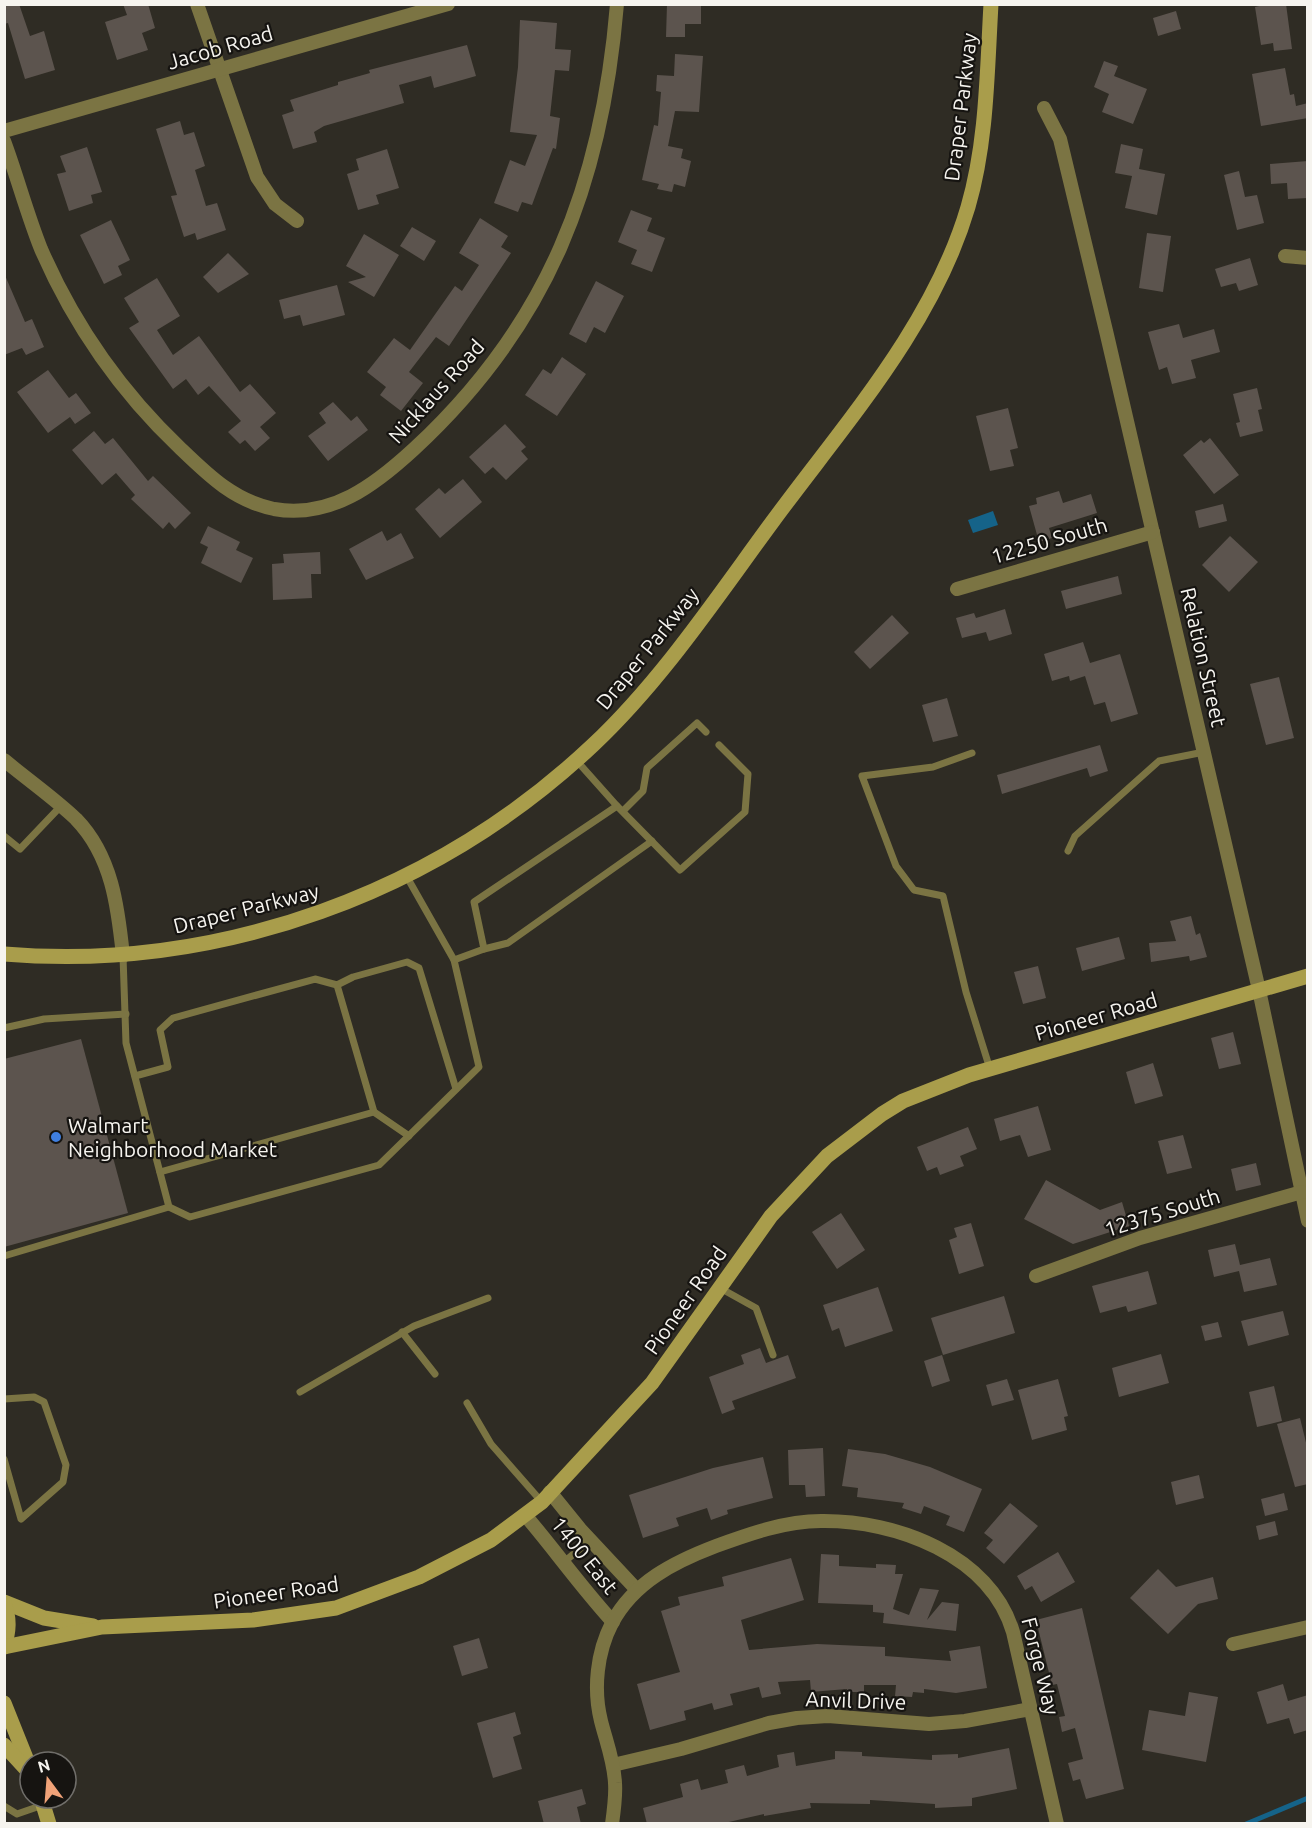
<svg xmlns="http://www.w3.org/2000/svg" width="1312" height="1828" font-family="Ubuntu,sans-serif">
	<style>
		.water { fill: #156389 }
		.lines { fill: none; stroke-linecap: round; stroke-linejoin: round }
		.stream { stroke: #156389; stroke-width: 5 }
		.building { fill: #5c544e }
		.lane { stroke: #7b7443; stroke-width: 7 }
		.street { stroke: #7b7443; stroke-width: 14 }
		.secondary { stroke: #a99d4b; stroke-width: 15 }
		.shop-dot { fill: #3f7fe0; stroke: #161411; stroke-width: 2 }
		.labels { text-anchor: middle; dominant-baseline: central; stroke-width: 4.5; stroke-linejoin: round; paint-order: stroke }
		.street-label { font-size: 21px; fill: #f6f4ef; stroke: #161411 }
		.poi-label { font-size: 21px; fill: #f6f4ef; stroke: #161411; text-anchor: start }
	</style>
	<rect width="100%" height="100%" fill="#2f2c24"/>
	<polygon class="water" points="993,511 998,525 973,533 968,520"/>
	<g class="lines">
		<polyline class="stream" points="1246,1824 1308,1798"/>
	</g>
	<g class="building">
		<polygon points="4,4 19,4 30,36 44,31 55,70 25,79 8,23 4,24"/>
		<polygon points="123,4 148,4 155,28 142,33 148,50 117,60 105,22 127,15"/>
		<polygon points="667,4 701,4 701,24 685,24 685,37 666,37"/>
		<polygon points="1268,4 1286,4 1292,49 1274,51 1273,43 1261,45 1255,7"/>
		<polygon points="1176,11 1181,29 1158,36 1153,18"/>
		<polygon points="520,20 557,23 555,49 571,50 569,71 555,70 550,116 560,118 556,149 553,148 532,205 522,202 518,212 494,203 510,160 525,166 537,135 510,132 518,67"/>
		<polygon points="467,45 476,76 434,88 431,76 399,85 404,103 324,126 314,132 317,142 293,149 282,115 294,111 290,100 338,85 338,82 370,73 369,70"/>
		<polygon points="675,54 703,56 699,112 675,111 668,146 683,149 681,158 691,161 685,187 674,184 672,192 657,189 659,184 642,180 654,125 658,126 661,92 656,91 657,75 674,76"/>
		<polygon points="1104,61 1118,66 1114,76 1147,89 1133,124 1102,112 1109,94 1094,87"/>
		<polygon points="1285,68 1290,95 1294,94 1296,106 1308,103 1308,118 1261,126 1252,74"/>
		<polygon points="180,121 184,135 194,132 205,166 195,170 206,206 217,203 226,230 197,240 195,233 184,237 171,196 177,195 156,129"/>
		<polygon points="1121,144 1143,149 1139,169 1165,174 1157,215 1125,208 1132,176 1115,173"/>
		<polygon points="87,147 102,192 91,195 93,203 69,211 57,174 66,172 60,156"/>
		<polygon points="387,149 399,188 376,195 379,204 358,210 347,174 359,170 356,159"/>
		<polygon points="1308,161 1308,198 1288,199 1287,183 1271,184 1270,164"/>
		<polygon points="1239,171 1245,197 1257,195 1264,223 1237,230 1224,175"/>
		<polygon points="631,210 652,218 647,231 665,238 652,272 631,264 637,250 618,242"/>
		<polygon points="480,218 508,236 501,247 511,253 449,346 436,337 409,372 423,383 401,411 380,395 386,387 367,372 394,338 410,350 455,286 462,291 479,265 459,253"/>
		<polygon points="111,220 130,260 118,266 122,275 104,284 80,235"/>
		<polygon points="412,227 436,241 424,261 400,246"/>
		<polygon points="1147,233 1171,236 1163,292 1139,288"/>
		<polygon points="364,234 399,255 374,297 348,282 366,277 346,266"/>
		<polygon points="228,253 249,274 218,293 203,277"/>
		<polygon points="1250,258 1258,285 1239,291 1236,283 1221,287 1215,269"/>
		<polygon points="4,273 25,322 32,319 44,347 26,355 22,348 4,355"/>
		<polygon points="157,278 180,316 157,330 173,355 199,336 240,392 250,384 276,413 260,427 270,438 255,451 245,440 240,444 228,432 241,421 209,386 198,395 186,379 173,389 129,328 139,322 124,298"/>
		<polygon points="596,281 624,296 605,333 594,327 586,343 569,334"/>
		<polygon points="337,285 345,315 303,326 300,315 284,319 279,300"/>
		<polygon points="1179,324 1183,338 1214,329 1220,352 1191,360 1196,378 1172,384 1167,367 1159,370 1148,332"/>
		<polygon points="562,357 586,374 557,416 525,395 543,369 551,374"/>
		<polygon points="48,370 69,398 76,393 91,413 75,424 70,417 48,433 17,392"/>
		<polygon points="1257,388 1262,409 1258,410 1263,431 1240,437 1236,423 1240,422 1233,394"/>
		<polygon points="333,402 351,421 357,416 368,430 328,461 308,436 326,423 319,413"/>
		<polygon points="1008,408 1018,448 1010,450 1014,466 990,471 976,416"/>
		<polygon points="505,424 526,447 521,451 528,459 506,480 493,467 485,474 469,457"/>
		<polygon points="94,431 105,444 113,438 148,481 153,476 191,513 175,529 169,522 163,529 131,499 135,495 116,473 102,485 72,450"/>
		<polygon points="1210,438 1239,475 1214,494 1183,455 1201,440 1204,443"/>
		<polygon points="463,479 482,502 440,538 415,509 439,488 445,494"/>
		<polygon points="1059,491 1063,503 1091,494 1097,513 1049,528 1052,538 1039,542 1029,506 1037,504 1036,498"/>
		<polygon points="1223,504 1227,521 1199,528 1195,511"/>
		<polygon points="208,526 240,542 236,550 253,558 241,583 201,563 208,547 200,543"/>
		<polygon points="382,531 387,541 401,533 414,558 366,580 349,549"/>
		<polygon points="1230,536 1258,562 1229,592 1202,565"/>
		<polygon points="320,552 321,574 311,574 312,598 273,600 272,564 284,563 283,554"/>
		<polygon points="1118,576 1122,594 1066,609 1061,591"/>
		<polygon points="1005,609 1012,634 989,641 986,632 962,638 956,618 974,613 976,618"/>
		<polygon points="892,615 909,633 870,669 854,652"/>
		<polygon points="1083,642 1090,663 1120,654 1138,714 1111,722 1105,702 1094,705 1085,676 1070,681 1069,676 1052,681 1044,654"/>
		<polygon points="1279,677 1294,738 1266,745 1250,684"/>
		<polygon points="947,698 958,736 933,742 922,705"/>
		<polygon points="1100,745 1108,771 1090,777 1087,768 1002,794 997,775"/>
		<polygon points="1191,916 1196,935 1200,933 1207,957 1190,961 1189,956 1151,962 1149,943 1176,941 1170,921"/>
		<polygon points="1119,937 1125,959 1082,971 1076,948"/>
		<polygon points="1038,966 1046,998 1023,1004 1014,972"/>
		<polygon points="1233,1032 1241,1064 1219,1069 1211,1038"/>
		<polygon points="81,1039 128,1213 4,1247 4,1059"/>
		<polygon points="1153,1063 1163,1096 1135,1104 1126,1072"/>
		<polygon points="1038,1106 1051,1150 1028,1157 1020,1135 1000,1141 994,1119"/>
		<polygon points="968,1127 977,1149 960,1156 964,1166 940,1175 937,1167 927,1171 917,1147"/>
		<polygon points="1183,1135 1192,1168 1167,1174 1158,1141"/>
		<polygon points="1256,1163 1261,1185 1236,1191 1231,1169"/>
		<polygon points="1046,1180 1100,1210 1122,1202 1129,1226 1073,1244 1024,1219"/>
		<polygon points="841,1213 865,1250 837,1269 812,1232"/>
		<polygon points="971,1223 984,1266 959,1274 949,1240 957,1237 954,1228"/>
		<polygon points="1235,1244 1240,1265 1270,1258 1277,1285 1244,1292 1239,1271 1214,1277 1208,1250"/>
		<polygon points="1148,1271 1157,1304 1128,1312 1126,1306 1100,1313 1092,1286"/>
		<polygon points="878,1287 893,1331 845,1347 839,1328 832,1331 823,1305"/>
		<polygon points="1004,1296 1015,1333 943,1355 931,1318"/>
		<polygon points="1283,1311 1289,1335 1248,1346 1241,1321"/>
		<polygon points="1218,1322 1222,1337 1205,1341 1201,1326"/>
		<polygon points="760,1348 766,1363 788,1355 796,1378 732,1401 735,1409 722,1414 709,1377 744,1364 741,1355"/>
		<polygon points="1161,1354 1169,1383 1119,1397 1112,1368"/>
		<polygon points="942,1355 950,1381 932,1387 924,1361"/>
		<polygon points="1007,1379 1014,1400 992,1406 986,1385"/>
		<polygon points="1058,1379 1068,1416 1064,1417 1067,1430 1032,1440 1018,1390"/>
		<polygon points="1274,1386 1282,1421 1257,1427 1249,1392"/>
		<polygon points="1300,1418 1308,1451 1308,1484 1295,1487 1277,1424"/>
		<polygon points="823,1448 825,1496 806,1497 805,1485 789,1485 788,1450"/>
		<polygon points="848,1449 885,1454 930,1467 982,1489 964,1532 946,1525 950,1516 924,1506 921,1514 902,1508 904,1503 857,1497 858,1488 842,1486"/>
		<polygon points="763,1457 773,1498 727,1510 728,1514 711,1520 707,1508 676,1518 679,1526 643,1538 629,1495 713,1468"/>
		<polygon points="1199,1475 1204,1498 1176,1505 1171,1482"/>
		<polygon points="1284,1493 1288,1510 1265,1516 1261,1499"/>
		<polygon points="1010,1503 1038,1526 1004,1564 986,1548 993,1540 984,1533"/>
		<polygon points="1275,1521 1278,1535 1259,1540 1256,1526"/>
		<polygon points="1058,1552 1075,1582 1041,1602 1032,1586 1025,1590 1017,1576"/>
		<polygon points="821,1554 839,1555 839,1566 876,1568 876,1564 896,1565 895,1574 903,1574 893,1609 909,1615 920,1588 939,1590 927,1620 942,1602 959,1604 956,1631 883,1623 884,1613 873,1612 873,1605 818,1603"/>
		<polygon points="791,1558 804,1600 741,1620 749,1650 817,1644 885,1647 885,1656 951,1661 949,1651 980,1646 987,1688 956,1693 924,1689 924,1693 913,1692 912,1697 895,1696 896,1685 864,1685 864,1692 847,1692 847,1689 811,1692 810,1680 778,1682 781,1694 762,1698 759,1687 730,1694 733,1705 714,1710 712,1703 684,1711 686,1720 650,1730 637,1684 680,1672 661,1611 680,1605 678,1597 724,1586 722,1577"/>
		<polygon points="1158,1569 1176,1587 1213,1577 1218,1599 1198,1604 1168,1634 1130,1598"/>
		<polygon points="1082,1608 1124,1789 1086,1799 1080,1779 1073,1781 1068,1763 1083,1759 1075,1728 1062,1732 1059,1717 1065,1716 1057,1684 1052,1685 1036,1620"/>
		<polygon points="479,1638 488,1668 462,1676 453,1646"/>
		<polygon points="1283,1684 1288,1701 1308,1695 1308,1730 1294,1734 1289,1718 1267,1724 1257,1692"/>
		<polygon points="1189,1692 1218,1697 1206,1762 1142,1750 1149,1710 1185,1716"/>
		<polygon points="515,1712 521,1734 513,1737 522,1769 493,1778 477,1723"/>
		<polygon points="1009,1748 1017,1789 972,1798 972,1806 935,1808 935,1804 870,1800 870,1804 810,1803 811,1808 764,1816 764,1814 720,1824 647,1824 643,1808 683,1797 680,1784 698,1779 701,1790 728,1783 725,1770 744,1765 747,1776 779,1767 777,1755 794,1752 796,1766 835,1759 835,1751 862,1752 862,1756 932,1760 932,1755 958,1754 958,1758"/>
		<polygon points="582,1789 586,1804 577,1807 581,1824 544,1824 538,1801"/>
	</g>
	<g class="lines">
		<g class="lane">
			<polyline points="972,753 933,767 862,776 896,866 914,890 943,896 966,992 990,1069"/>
			<polyline points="617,806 680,870 745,812 748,774 719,745"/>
			<polyline points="623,811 643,791 647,768 697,723 706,732"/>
			<polyline points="4,836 20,849 60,807"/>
			<polyline points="1068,851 1075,836 1159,761 1204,752"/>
			<polyline points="484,949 508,943 652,841"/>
			<polyline points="123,956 126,1043 169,1207 190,1217 379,1165 479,1067 454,960 407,877"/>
			<polyline points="454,960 484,949 474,902 617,806 576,760"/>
			<polyline points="337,985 374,1112 409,1136"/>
			<polyline points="4,1028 44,1019 126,1014"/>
			<polyline points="135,1076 168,1067 160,1030 173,1018 315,979 337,985 353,977 407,962 419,968 456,1089"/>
			<polyline points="160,1172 374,1112"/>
			<polyline points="4,1256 169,1207"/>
			<polyline points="720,1288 756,1308 773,1355"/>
			<polyline points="402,1332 435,1374"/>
			<polyline points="300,1392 414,1326 488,1298"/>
			<polyline points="4,1399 34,1397 44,1402 66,1465 63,1482 21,1519 4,1459"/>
			<polyline points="467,1403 491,1444 541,1501"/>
			<polyline points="563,1563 591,1539"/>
			<polyline points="4,1806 17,1814 43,1805"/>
		</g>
		<g class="street">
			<polyline points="197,4 257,177 275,204 297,221"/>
			<polyline points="1044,108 1060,139 1107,335 1259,990 1308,1221"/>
			<polyline points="4,131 448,4"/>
			<path d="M 4,141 C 17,176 27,214 41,249 C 74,325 120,391 180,448 C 208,475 234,501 274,509 C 331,519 375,485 414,449 C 549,324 602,184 617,4"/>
			<polyline points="1285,256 1308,258"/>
			<polyline points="957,589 1153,532"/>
			<path d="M 4,760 C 28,780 54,798 76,819 C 112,856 118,907 123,956"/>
			<polyline points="1036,1276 1140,1238 1302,1192"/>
			<polyline points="550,1492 580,1529 637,1590"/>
			<path d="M 525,1515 C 555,1550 581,1587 613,1622"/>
			<polyline points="1233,1644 1308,1627"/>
			<polyline points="613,1765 681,1749 769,1723 797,1718 828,1716 929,1724 965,1721 1031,1709"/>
			<path d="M 612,1824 C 614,1810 616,1796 615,1783 C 614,1761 606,1741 601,1721 C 593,1689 597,1652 612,1623 C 634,1582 674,1562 716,1546 C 749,1534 785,1521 821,1521 C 896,1520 990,1555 1013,1632 L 1057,1824"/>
		</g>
		<g class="secondary">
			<path d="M 4,954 C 220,972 436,893 593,745 C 662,680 717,597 773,521 C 845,423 933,326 968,207 C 987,142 987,72 991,4"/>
			<polyline points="4,1602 44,1618 93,1626"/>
			<path d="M 4,1603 C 10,1619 9,1631 4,1647"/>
			<polyline points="4,1647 102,1627 253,1620 336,1608 419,1577 491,1540 542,1502 652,1383 771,1216 827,1156 882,1114 903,1101 969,1075 1308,976"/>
			<polyline points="4,1703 30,1768"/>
			<polyline points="4,1745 26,1769"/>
			<polyline points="41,1798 49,1824"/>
		</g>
	</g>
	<circle class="shop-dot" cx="56" cy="1137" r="6"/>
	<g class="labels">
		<g class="street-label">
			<text transform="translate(220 47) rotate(-16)">Jacob Road</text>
			<text transform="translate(960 107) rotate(-83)">Draper Parkway</text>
			<text transform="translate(436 391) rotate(-48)">Nicklaus Road</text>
			<text transform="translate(1049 540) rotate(-16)">12250 South</text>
			<text transform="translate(647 648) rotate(-51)">Draper Parkway</text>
			<text transform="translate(1204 657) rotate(77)">Relation Street</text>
			<text transform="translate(246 908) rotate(-14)">Draper Parkway</text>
			<text transform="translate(1096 1016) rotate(-16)">Pioneer Road</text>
			<text transform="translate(1162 1212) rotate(-17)">12375 South</text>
			<text transform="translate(685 1300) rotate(-55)">Pioneer Road</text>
			<text transform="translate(585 1555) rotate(51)">1400 East</text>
			<text transform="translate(276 1592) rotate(-8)">Pioneer Road</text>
			<text transform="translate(1041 1666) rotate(76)">Forge Way</text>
			<text transform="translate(856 1700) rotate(2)">Anvil Drive</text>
		</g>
		<g class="poi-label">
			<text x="68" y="1125">Walmart<tspan x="68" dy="24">Neighborhood Market</tspan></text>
		</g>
	</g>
	<rect width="1312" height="1828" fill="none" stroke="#f6f4ef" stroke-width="12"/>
	<g transform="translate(48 1780) rotate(344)"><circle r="28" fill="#161411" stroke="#706e6a" stroke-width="1.5"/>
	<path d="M0-4.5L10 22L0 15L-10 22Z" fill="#f0a278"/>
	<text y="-9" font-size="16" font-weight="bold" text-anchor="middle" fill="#f6f4ef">N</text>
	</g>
</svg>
